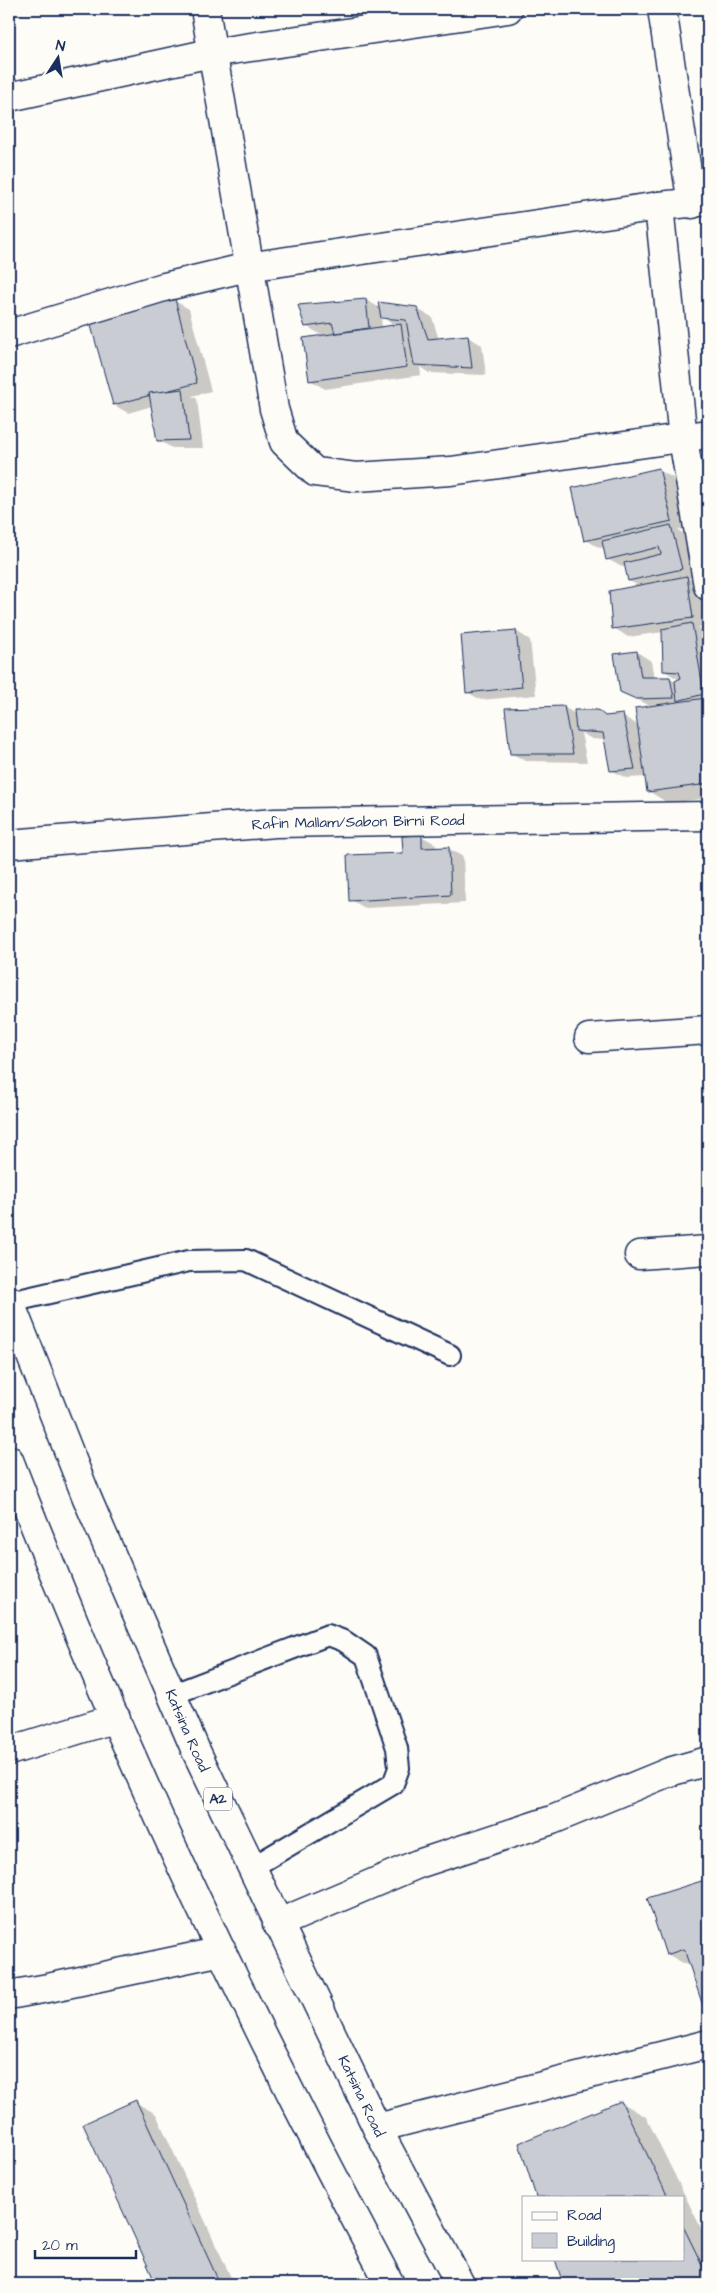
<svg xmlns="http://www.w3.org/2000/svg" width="717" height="2293" font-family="'Architects Daughter',sans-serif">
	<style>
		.shadow { fill: #0003; fill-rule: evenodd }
		.building { fill: #c9ccd3; stroke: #1b2f5e }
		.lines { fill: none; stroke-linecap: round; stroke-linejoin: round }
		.service-casing { stroke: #1b2f5e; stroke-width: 24 }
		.minor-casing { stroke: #1b2f5e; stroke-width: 31 }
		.tertiary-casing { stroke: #1b2f5e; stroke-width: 31 }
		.trunk-casing { stroke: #1b2f5e; stroke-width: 31 }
		.service { stroke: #fdfcf7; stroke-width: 20 }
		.minor { stroke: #fdfcf7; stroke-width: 28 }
		.tertiary { stroke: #fdfcf7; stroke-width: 28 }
		.trunk { stroke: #fdfcf7; stroke-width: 28 }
		.labels { text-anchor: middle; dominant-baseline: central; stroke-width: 4; stroke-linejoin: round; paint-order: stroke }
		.shield { fill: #fdfcf7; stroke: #5f6c8c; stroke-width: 1 }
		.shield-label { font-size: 14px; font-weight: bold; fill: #1b2f5e }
		.street-label { font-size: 15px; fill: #1b2f5e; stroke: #fdfcf7 }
	</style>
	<rect width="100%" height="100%" fill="#fdfcf7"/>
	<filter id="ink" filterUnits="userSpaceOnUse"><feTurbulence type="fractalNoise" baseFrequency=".02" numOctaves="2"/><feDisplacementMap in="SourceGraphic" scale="10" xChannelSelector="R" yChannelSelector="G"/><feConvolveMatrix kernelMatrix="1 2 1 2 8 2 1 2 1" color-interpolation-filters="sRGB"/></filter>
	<g filter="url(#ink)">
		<g class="shadow">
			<path d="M 366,300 L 380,308 L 417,309 L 432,317 L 439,340 L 468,337 L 482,345 L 486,375 L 429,373 L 420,367 L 421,375 L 325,389 L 310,380 L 323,336 L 306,326 ZM 381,317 L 397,326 L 382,328 Z"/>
			<polygon points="175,301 189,309 211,391 192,396 197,399 203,448 172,448 158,440 152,406 128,413 114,405"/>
			<polygon points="659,470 673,478 685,529 678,530 685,535 696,577 689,578 701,585 707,626 698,627 706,632 708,643 708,798 668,803 648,791 646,777 626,778 611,770 605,740 592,739 581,733 587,762 525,761 511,753 564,707 575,714 598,712 608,717 622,716 638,725 652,707 621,691 637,652 651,661 654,678 670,679 676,682 680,680 664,671 663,632 628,637 614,628 639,586 629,581 626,566 622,567 607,559 604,547 600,548 586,540"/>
			<polygon points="516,631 530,640 536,695 481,700 467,692"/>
			<polygon points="421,836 436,844 436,849 448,848 463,857 465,903 365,908 351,900 404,854"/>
			<polygon points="708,1880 708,2018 692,1968 667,1954 649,1899"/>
			<polygon points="135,2102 156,2114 234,2284 158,2284 84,2125"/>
			<polygon points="621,2102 646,2117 708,2242 708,2284 564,2284 556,2259 683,2259 683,2197 537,2197"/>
		</g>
		<g class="building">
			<polygon points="175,299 197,383 113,405 90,322"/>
			<polygon points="366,299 369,328 335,333 332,323 305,327 298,305"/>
			<polygon points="378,302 417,307 428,339 468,335 472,368 414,365 406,320 381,318"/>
			<polygon points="401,324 407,367 309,381 303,338"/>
			<polygon points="183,389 189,440 157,441 149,393"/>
			<polygon points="659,468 672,521 584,541 572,488"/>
			<polygon points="671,525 682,569 628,581 624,563 661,554 659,547 606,560 602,541"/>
			<polygon points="687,576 693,618 612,629 609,591"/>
			<polygon points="692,623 704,694 677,701 675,681 681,678 679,672 663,671 662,629"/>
			<polygon points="516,630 522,687 466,693 461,635"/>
			<polygon points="637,651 641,677 670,677 674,698 636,699 620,692 614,654"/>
			<polygon points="706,698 708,711 708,784 647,792 635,708"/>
			<polygon points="564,706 573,754 510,754 505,708"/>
			<polygon points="574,710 598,710 605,716 623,714 635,769 610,771 603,733 576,731"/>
			<polygon points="422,835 422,848 449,847 451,895 349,901 347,855 403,853 402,836"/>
			<polygon points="708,1879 708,2021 684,1949 666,1955 647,1898"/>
			<polygon points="136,2100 220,2284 156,2284 83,2124"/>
			<polygon points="621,2101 668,2197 536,2197 519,2143"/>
			<polygon points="683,2226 708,2277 708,2284 563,2284 555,2259 683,2259"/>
		</g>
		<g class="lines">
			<defs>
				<g id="service">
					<polyline points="10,1302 189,1261 246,1260 450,1355"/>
					<polyline points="171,1695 328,1635 344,1641 366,1656 397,1748 399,1768 393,1784 251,1868"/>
				</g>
				<g id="minor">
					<polyline points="205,9 274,409 284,442 315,472 356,477 451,471 708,434"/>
					<polyline points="662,9 692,204"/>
					<polyline points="9,97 211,53 508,9"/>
					<polyline points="659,206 683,439 708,586"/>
					<polyline points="9,334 164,287 248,267 659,206 708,201"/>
					<polyline points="589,1038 708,1030"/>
					<polyline points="639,1255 708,1250"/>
					<polyline points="9,1751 116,1718"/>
					<polyline points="277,1924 418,1864 552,1820 669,1772 708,1761"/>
					<polyline points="9,1995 48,1988 222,1951"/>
					<polyline points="377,2128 708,2044"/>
				</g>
				<g id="tertiary">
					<path id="s1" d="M 9,844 L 275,823 L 708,816"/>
				</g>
				<g id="trunk">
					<path id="s2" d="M 9,1300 L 87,1498 L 196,1751 L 377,2128 L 460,2284"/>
					<path d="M 9,1460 C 118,1743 247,2017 390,2284"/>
				</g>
			</defs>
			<use href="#service" class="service-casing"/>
			<use href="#minor" class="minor-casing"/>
			<use href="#tertiary" class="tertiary-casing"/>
			<use href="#trunk" class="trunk-casing"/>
			<use href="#service" class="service"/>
			<use href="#minor" class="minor"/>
			<use href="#tertiary" class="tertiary"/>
			<use href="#trunk" class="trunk"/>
		</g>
	</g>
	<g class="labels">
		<rect class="shield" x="204" y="1787.5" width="28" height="23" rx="4"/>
		<g class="shield-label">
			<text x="218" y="1799">A2</text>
		</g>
		<g class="street-label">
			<text stroke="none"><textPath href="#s1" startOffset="350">Rafin Mallam/Sabon Birni Road</textPath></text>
			<text stroke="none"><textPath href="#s2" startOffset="466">Katsina Road</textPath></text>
			<text stroke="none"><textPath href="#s2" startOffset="871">Katsina Road</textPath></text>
		</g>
	</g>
	<rect width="717" height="2293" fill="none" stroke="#fdfcf7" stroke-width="30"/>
	<rect x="15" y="15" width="687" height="2263" fill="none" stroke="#1b2f5e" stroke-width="2" filter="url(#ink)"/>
	<rect x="522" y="2196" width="162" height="65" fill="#fdfcf7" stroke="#a3aaba"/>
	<rect x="532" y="2212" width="25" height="8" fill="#fdfcf7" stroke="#a3aaba"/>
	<text x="567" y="2220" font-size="15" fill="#1b2f5e">Road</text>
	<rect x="532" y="2233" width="25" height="15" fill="#c9ccd3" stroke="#a3aaba"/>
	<text x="567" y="2246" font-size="15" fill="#1b2f5e">Building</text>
	<g transform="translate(58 58) rotate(12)" stroke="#fdfcf7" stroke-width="4" paint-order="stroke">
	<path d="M0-4L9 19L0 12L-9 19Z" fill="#1b2f5e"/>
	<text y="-8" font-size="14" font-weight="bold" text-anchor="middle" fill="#1b2f5e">N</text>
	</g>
	<path d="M35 2250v8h101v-8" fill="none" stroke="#1b2f5e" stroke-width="2.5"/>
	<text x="42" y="2250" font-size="15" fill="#1b2f5e" stroke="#fdfcf7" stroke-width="4" paint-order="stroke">20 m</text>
</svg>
